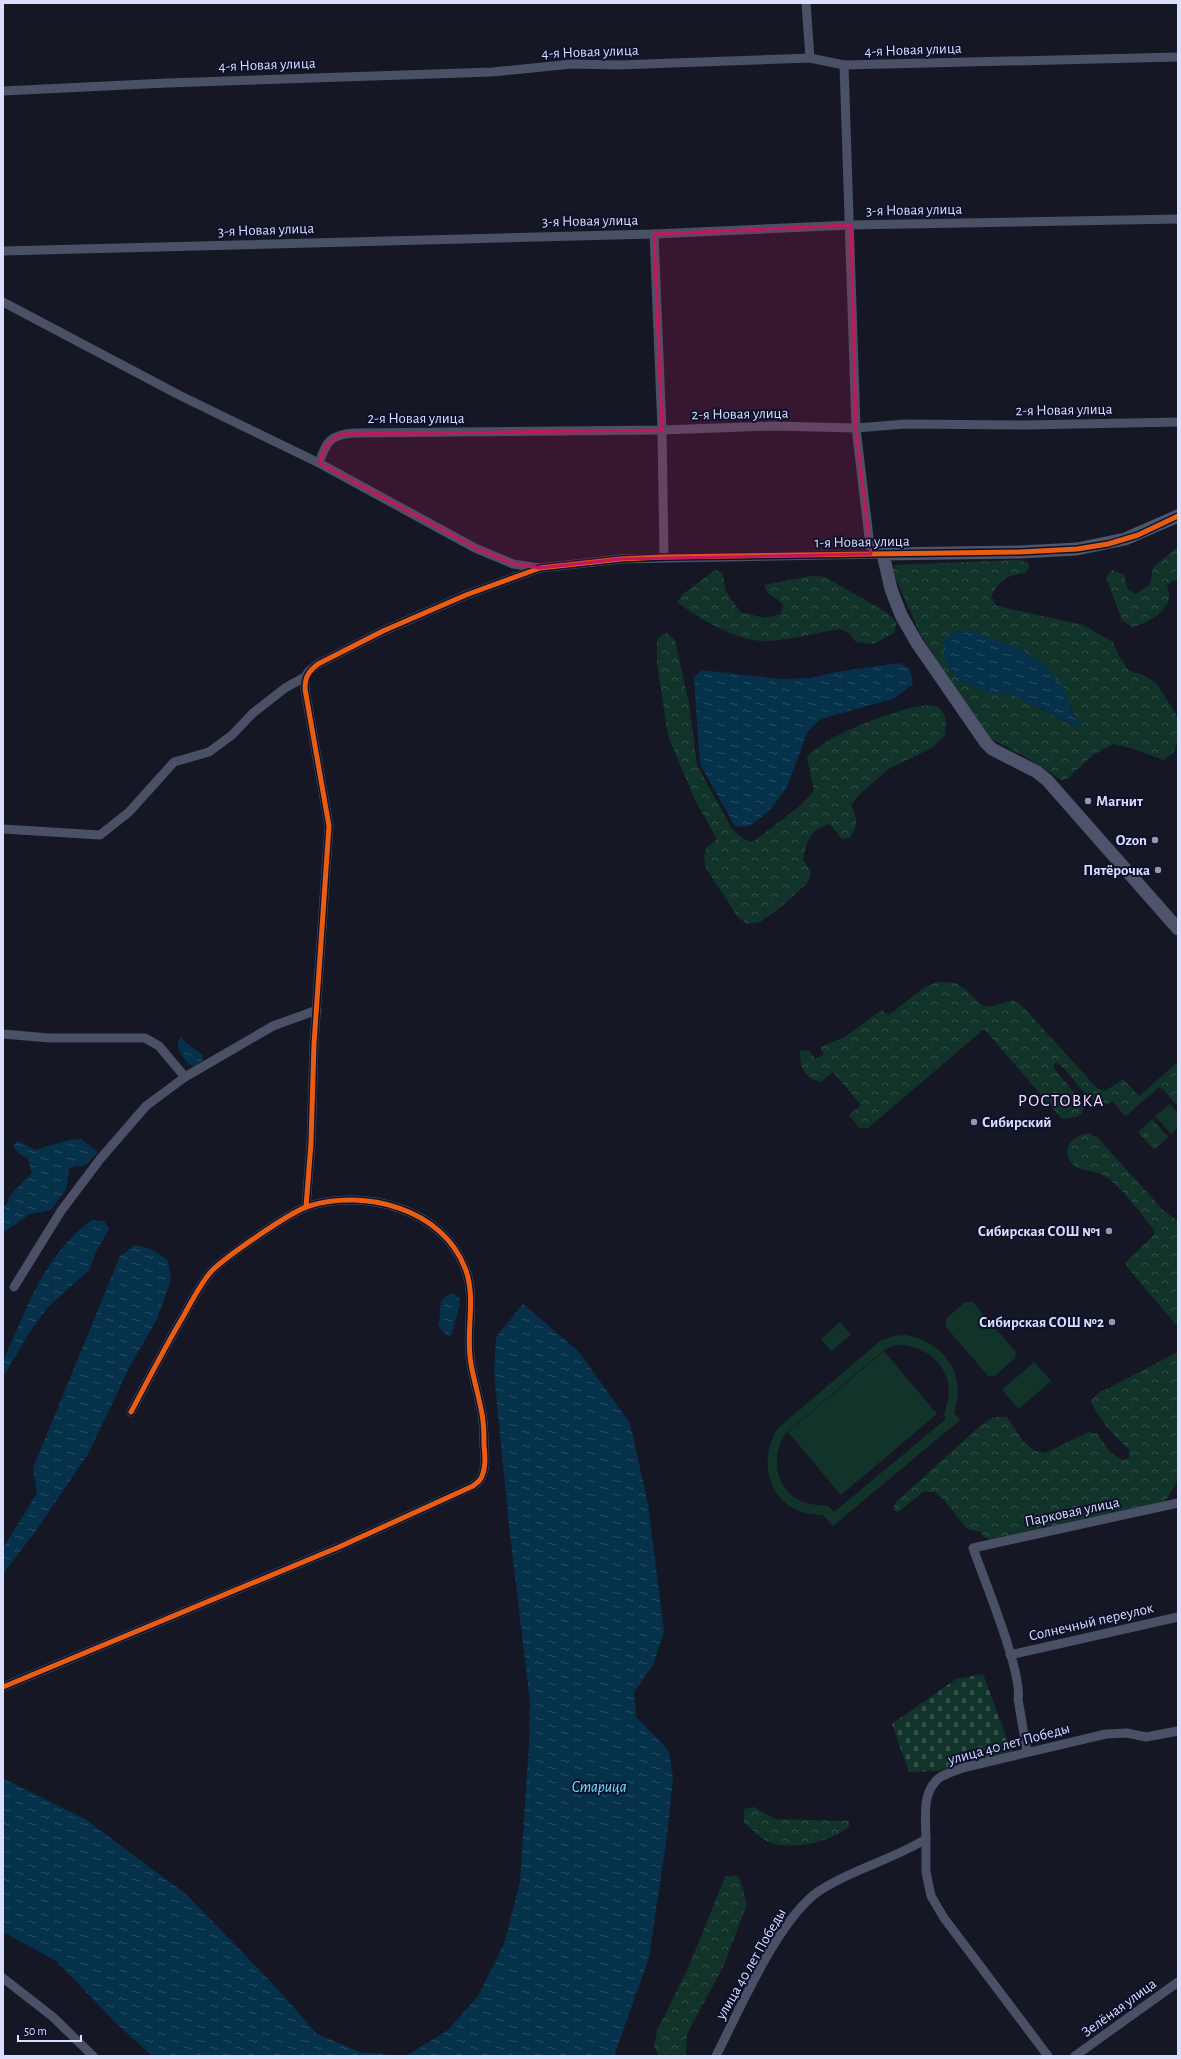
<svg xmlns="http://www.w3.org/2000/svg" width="1181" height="2059" font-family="'Alegreya Sans',sans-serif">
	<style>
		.green { fill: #12332a; fill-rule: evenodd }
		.forest { fill: url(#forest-crowns); fill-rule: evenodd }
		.cemetery { fill: url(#cemetery-stones) }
		.park { fill: url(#park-tufts) }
		.water { fill: url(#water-ripples) }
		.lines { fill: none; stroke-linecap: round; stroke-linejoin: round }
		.street { stroke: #4a5066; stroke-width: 9 }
		.secondary { stroke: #4d546c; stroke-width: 13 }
		.cycleway-casing { stroke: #0e112c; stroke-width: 8 }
		.cycleway { stroke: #e95d12; stroke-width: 5 }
		.marked { fill: #c2185b; fill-opacity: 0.2; stroke: #c2185b; stroke-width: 3; stroke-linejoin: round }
		.poi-dot { fill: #9599b3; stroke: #0e112c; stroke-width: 1.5 }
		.labels { text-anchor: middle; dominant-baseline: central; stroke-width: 4; stroke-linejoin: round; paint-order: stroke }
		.street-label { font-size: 15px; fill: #dadfff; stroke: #0e112c }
		.poi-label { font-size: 15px; font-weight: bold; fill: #dadfff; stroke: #0e112c; text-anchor: end }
		.water-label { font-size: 16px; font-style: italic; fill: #68e2ff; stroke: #0e112c }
		.quarter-label { font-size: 17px; letter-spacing: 1px; fill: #ffdcfc; stroke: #0e112c }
	</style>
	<defs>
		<pattern id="forest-crowns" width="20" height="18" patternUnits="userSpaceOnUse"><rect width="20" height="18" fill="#12332a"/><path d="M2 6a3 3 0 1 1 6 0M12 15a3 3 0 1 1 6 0" fill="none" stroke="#34504a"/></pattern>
		<pattern id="cemetery-stones" width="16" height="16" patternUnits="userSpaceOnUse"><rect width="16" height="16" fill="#12332a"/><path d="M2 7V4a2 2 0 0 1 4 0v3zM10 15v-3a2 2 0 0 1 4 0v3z" fill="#34504a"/></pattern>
		<pattern id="park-tufts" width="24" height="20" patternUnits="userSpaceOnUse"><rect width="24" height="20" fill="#12332a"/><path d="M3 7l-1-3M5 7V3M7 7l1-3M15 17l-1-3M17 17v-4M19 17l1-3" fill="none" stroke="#34504a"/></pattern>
		<pattern id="water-ripples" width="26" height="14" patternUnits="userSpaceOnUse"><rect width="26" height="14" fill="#06314a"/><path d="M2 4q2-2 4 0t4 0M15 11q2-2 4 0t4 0" fill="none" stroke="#2a4e65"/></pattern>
	</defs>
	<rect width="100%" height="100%" fill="#151725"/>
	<g class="green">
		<polygon points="1170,1104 1178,1113 1178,1128 1171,1134 1155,1116"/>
		<polygon points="965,1302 973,1302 1016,1352 1015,1358 995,1376 988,1376 946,1327 946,1319"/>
		<polygon points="840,1322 851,1335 831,1351 821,1339"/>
		<path d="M 905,1335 C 933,1339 958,1361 958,1391 C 958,1398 956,1406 954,1413 L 960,1420 L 833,1526 L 823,1515 C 815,1514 807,1514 799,1511 C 765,1498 759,1453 779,1427 L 880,1341 L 893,1336 ZM 895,1345 C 922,1344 948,1361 949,1391 C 949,1399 946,1407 944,1415 L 946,1419 L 834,1512 L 828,1506 C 820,1505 811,1505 803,1502 C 776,1492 769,1455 786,1433 L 884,1350 Z"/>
		<polygon points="884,1351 937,1414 841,1495 788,1432"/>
		<polygon points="1034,1362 1051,1381 1019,1409 1002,1390"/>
	</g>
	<g class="forest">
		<path d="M 1178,546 L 1178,582 L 1174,580 L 1167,585 C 1167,588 1170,594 1169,598 C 1166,613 1145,625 1132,627 L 1122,620 L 1106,577 L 1112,570 L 1124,575 L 1128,590 L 1136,594 L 1150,584 L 1153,568 Z"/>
		<path d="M 1020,560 L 1028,563 L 1029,568 L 1025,573 C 1006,576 1000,579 991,597 L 997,606 L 1083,625 L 1113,642 L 1120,658 L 1129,671 L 1144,675 L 1157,684 L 1177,716 L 1178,739 L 1174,752 L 1163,760 L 1131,748 L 1113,744 L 1093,755 L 1067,779 L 1061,780 L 1027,758 L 988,737 L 962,703 L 920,633 L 892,571 L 895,565 ZM 959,680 L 1071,705 L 1077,727 L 1015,696 L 983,691 Z"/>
		<path d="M 715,570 L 723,573 L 725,590 L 740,612 L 765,618 L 781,614 L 783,604 L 767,592 L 764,585 L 811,576 L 825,577 L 886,612 L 897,622 L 894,633 L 873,644 L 856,642 L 849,633 L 840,629 C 817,633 793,639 770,641 C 739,643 701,620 677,602 L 683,594 Z"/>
		<path d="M 666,633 L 675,640 L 689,704 L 697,765 L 732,829 L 744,839 L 753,842 L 801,805 L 814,791 L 807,757 C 812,752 818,747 824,743 C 842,731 914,701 934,706 C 948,710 946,725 945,735 L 932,748 L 890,768 L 859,795 L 851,805 C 858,820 858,824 850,838 L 842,839 L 830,824 C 809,830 807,840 803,860 L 811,872 L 809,881 L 781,907 L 760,922 L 747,924 L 737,916 L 706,868 L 704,857 L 706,848 L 717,839 L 695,800 L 668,736 L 657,663 L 657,639 Z"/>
		<path d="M 937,982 L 956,983 L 966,990 L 980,1004 L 989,1007 L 1013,1000 L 1023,1007 L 1097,1088 L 1105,1091 L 1123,1079 L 1139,1096 L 1178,1062 L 1178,1107 L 1163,1089 L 1158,1088 L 1126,1116 L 1124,1115 L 1113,1102 C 1110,1103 1105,1104 1101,1104 C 1088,1103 1069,1070 1056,1062 L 1053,1067 L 1084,1105 L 1082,1114 L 1076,1117 L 1062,1119 L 984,1029 L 868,1128 L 859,1128 L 849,1115 L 861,1105 L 833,1072 L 821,1082 C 804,1079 800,1066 800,1051 L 809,1050 L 815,1059 L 824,1054 L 820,1047 L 845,1037 L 881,1010 L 889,1015 L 922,989 Z"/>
		<path d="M 1089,1133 L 1097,1137 L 1164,1211 L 1178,1221 L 1178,1327 L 1127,1267 L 1126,1262 L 1154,1235 L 1154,1230 C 1141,1214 1119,1183 1101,1174 C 1091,1169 1079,1173 1071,1162 C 1060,1147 1075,1135 1089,1133 Z"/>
		<path d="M 1178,1352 L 1178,1479 L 1167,1499 L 1159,1505 L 994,1541 L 984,1537 L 980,1532 L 967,1529 L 944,1500 L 935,1492 L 923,1492 L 897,1513 L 893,1509 L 895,1503 L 981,1425 L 994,1417 L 1007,1417 L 1023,1441 L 1033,1450 L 1045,1453 L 1089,1432 L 1097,1434 L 1110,1452 L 1122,1460 L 1129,1458 L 1129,1449 C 1113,1435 1099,1420 1091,1401 L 1097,1394 Z"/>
		<path d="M 754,1807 L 775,1819 L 849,1821 L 849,1827 C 829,1842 796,1850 772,1843 C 763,1841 752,1829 744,1823 L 744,1809 Z"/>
		<polygon points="736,1875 740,1879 747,1904 724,1965 687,2034 686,2056 659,2056 654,2046 657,2031 689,1966 725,1877"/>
	</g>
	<polygon class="cemetery" points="983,1674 1012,1752 937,1771 909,1772 892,1724 956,1679"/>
	<polygon class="park" points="1152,1119 1168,1137 1154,1150 1138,1132"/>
	<g class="water">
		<polygon points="952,631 972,631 1024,651 1046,667 1064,688 1075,718 1081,724 1078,727 1015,696 983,691 959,680 945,664 943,642"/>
		<polygon points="900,663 910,669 913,684 895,698 821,719 808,731 786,789 770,810 751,825 741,827 734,825 700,764 694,677 702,670 780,679 811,678 836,672"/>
		<path d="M 181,1037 L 186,1043 L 203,1055 L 203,1060 L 194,1067 C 185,1062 177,1052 178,1041 Z"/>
		<polygon points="81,1139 98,1152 86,1165 75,1166 69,1169 66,1189 51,1210 30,1214 3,1233 3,1207 7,1204 10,1195 32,1173 28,1158 18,1153 13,1145 18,1141 35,1150 69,1140"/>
		<path d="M 92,1220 L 104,1221 L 109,1229 L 95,1253 L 90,1269 L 47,1308 L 27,1336 L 3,1377 L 3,1362 C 26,1310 44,1254 92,1220 Z"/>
		<polygon points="135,1245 151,1249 168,1260 171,1280 157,1319 130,1366 88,1454 35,1532 3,1574 3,1548 37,1493 33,1468 120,1256"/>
		<path d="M 453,1293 L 459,1298 L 460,1304 L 452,1333 L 448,1336 L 442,1331 L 438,1325 C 443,1311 434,1300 453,1293 Z"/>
		<polygon points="523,1304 578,1351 630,1423 648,1504 664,1632 653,1665 634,1692 636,1717 669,1751 673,1779 667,1835 649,1958 614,2056 406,2056 448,2030 478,1996 504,1944 520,1882 529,1744 530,1702 509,1526 494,1373 496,1337"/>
		<polygon points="3,1778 85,1819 187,1895 272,1983 317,2034 360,2052 402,2056 152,2056 118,2025 56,1961 3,1932"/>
	</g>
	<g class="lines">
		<g class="street">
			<polyline points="806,3 810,58"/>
			<polyline points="844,65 856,428 871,554"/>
			<polyline points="3,91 167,83 492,72 572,64 618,65 810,58 844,65 1178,57"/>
			<polyline points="654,234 662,430 664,557"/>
			<polyline points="3,251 654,234 851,225 1178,219"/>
			<polyline points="3,302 179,395 319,463 475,548 513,564 539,568"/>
			<path d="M 319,463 C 327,441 329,435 354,433 L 662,430 L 773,426 L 856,428 L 905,424 L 1026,425 L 1178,422"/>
			<polyline points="3,829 100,835 129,812 174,762 209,752 232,735 253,713 271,699 285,688 305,677"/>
			<polyline points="3,1034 49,1038 145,1038 159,1046 185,1077"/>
			<polyline points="306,1207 311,1143 314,1044 329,826 305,689 305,677 309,671 318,664 383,631 466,595 540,568 621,559 883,554"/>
			<polyline points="14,1287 61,1211 101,1158 146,1106 185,1077 273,1026 317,1010"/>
			<polyline points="1010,1655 1178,1617"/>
			<path d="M 3,1687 L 339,1547 L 473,1486 C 478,1482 482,1479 483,1473 C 486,1465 485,1454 484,1445 C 484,1435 484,1424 482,1414 C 479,1397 474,1381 471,1364 C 465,1332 477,1298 465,1268 C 442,1208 364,1189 309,1206 C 292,1211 220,1260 209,1274 C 199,1287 191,1302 184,1315 C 165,1347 148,1380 131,1412"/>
			<path d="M 1027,1752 L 1018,1699 C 1023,1673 983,1577 973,1548 L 1178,1503"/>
			<polyline points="926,1839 926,1872 931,1896 944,1918 1048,2056"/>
			<polyline points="3,1978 53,2017 93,2056"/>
			<path d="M 716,2056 C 739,2011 778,1919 819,1891 C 852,1869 892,1860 926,1839 C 926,1819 921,1793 939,1778 C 945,1774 955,1771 962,1768 L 1106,1734 L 1127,1733 L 1146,1737 L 1178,1731"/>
			<polyline points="1075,2056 1178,1982"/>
		</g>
		<polyline class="secondary" points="1178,516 1125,539 1077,549 1020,552 883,554 891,589 901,615 917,643 986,743 992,749 1037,772 1047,780 1178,929"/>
		<defs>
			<g id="cycleway">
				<path d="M 306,1207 L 311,1143 L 314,1044 L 329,826 L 305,689 C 305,677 308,672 318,664 L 383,631 L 466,595 L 540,568 L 621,559 L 664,557 L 1020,552 L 1077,549 L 1108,544 L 1138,535 L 1178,516"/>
				<path d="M 3,1687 L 339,1547 L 473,1486 C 478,1482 482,1479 483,1473 C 486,1465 485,1454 484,1445 C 484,1435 484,1424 482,1414 C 479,1397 474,1381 471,1364 C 465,1332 477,1298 465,1268 C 442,1208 364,1189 309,1206 C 292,1211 220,1260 209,1274 C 199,1287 191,1302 184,1315 C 165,1347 148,1380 131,1412"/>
			</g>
		</defs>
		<use href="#cycleway" class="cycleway-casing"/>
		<use href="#cycleway" class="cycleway"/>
	</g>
	<path class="marked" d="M 851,225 L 856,428 L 871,554 L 621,559 L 540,568 L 513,564 L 475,548 L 319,463 L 326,445 L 340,434 L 662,430 L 654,234 Z"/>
	<g class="poi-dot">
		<circle cx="1088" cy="801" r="4"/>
		<circle cx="1155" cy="840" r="4"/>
		<circle cx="1158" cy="870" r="4"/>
		<circle cx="974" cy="1122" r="4"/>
		<circle cx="1109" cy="1231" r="4"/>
		<circle cx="1112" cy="1322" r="4"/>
	</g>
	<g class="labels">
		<g class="street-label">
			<text transform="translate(913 50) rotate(-2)">4-я Новая улица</text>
			<text transform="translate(590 52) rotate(-2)">4-я Новая улица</text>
			<text transform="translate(267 65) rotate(-2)">4-я Новая улица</text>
			<text transform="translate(914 210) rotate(-1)">3-я Новая улица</text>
			<text transform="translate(590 221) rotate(-1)">3-я Новая улица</text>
			<text transform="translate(266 230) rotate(-2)">3-я Новая улица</text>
			<text transform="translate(1064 410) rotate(-1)">2-я Новая улица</text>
			<text transform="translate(740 414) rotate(-1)">2-я Новая улица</text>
			<text x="416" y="418">2-я Новая улица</text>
			<text transform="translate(862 542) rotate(-1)">1-я Новая улица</text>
			<text transform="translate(1072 1512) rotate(-12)">Парковая улица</text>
			<text transform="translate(1091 1622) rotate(-13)">Солнечный переулок</text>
			<text transform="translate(1009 1744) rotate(-15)">улица 40 лет Победы</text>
			<text transform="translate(751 1964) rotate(-60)">улица 40 лет Победы</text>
			<text transform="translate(1119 2008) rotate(-36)">Зелёная улица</text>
		</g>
		<g class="poi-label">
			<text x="1096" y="801" text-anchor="start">Магнит</text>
			<text x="1147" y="840">Ozon</text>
			<text x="1150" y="870">Пятёрочка</text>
			<text x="982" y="1122" text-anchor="start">Сибирский</text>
			<text x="1101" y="1231">Сибирская СОШ №1</text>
			<text x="1104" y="1322">Сибирская СОШ №2</text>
		</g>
		<g class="water-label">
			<text x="599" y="1787">Старица</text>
		</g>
		<g class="quarter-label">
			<text x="1061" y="1100">РОСТОВКА</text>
		</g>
	</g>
	<rect width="1181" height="2059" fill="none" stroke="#dadfff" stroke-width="8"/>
	<path d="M18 2035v6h63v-6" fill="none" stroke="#dadfff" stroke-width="2"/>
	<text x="24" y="2035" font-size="12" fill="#dadfff" stroke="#0e112c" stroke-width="3" paint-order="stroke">50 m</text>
</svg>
